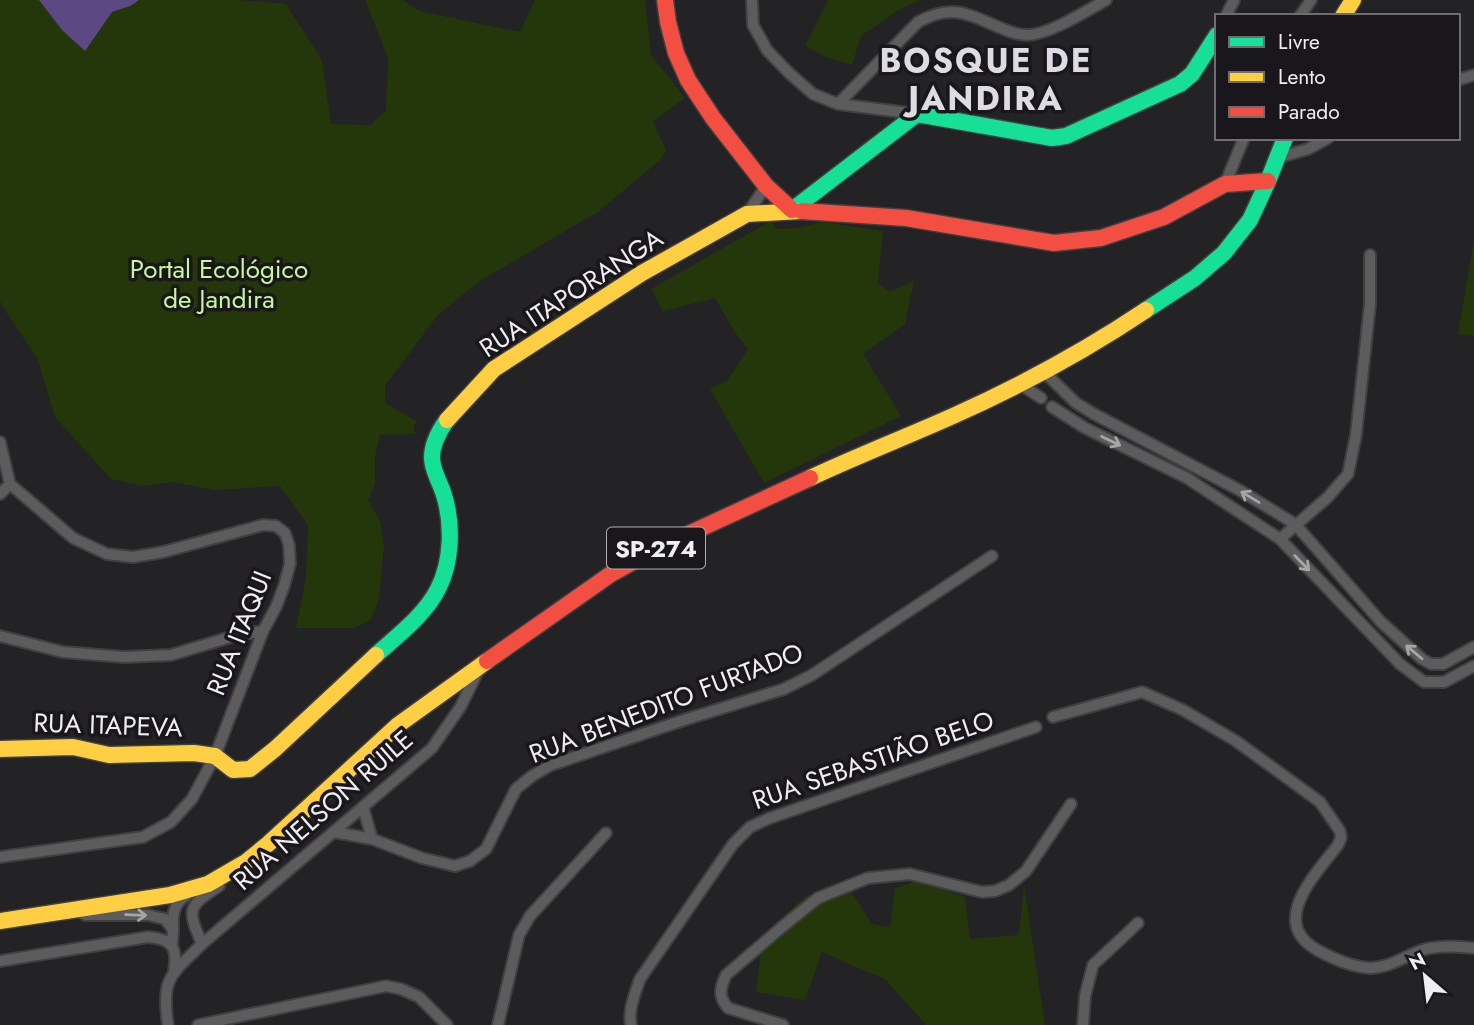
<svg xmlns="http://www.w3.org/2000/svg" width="1474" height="1025" font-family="Jost,sans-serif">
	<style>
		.green { fill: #24370b }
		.water { fill: #5c4983 }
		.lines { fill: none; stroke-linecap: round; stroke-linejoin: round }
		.street-casing { stroke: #403f41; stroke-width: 14 }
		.fast-casing { stroke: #403f41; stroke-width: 19 }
		.slow-casing { stroke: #403f41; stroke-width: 19 }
		.jam-casing { stroke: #403f41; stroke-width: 19 }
		.street { stroke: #5c5c5c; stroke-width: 10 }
		.fast { stroke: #16e098; stroke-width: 16 }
		.slow { stroke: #ffcf43; stroke-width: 16 }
		.jam { stroke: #f24e42; stroke-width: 16 }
		.oneway { stroke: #a6a6a7 }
		.labels { text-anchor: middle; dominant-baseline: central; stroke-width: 7; stroke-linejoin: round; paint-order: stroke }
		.shield { fill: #19171c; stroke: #afaeb2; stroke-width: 2 }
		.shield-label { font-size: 24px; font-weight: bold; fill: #efeff2 }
		.park-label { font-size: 26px; fill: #c6f799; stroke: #19171c }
		.street-label { font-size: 26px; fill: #efeff2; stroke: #19171c }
		.district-label { font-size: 33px; font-weight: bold; letter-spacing: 2px; fill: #dddce2; stroke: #19171c }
	</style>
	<rect width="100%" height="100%" fill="#232224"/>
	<g class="green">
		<polygon points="0,0 238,0 286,4 322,60 331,124 370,125 386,110 388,58 365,0 403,0 419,11 520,32 535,0 645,0 651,55 685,98 653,121 666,151 659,161 598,212 478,282 437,316 385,386 385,403 418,422 413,426 416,434 380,435 375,456 375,484 368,500 380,521 384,545 379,599 371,620 355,628 296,628 306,577 308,525 280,486 214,490 173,482 144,486 111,479 55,417 38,360 1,304 0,300"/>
		<polygon points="828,0 921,0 900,9 861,36 852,65 826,57 805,46"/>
		<polygon points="771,221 777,229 797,228 822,222 883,231 878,283 890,292 914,281 905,324 863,354 901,416 764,483 710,389 728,380 748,349 734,331 715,298 663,311 651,289"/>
		<polygon points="1474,239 1474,336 1458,334"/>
		<polygon points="917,881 965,897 970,939 1019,935 1024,885 1045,1025 926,1025 886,980 822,952 805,1000 756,992 763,935 807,895 850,890 872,924 890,927 895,888"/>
	</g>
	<polygon class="water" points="39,0 139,0 130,6 112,12 85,51 62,30"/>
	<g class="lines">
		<defs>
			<g id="street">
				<polyline points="752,0 753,25 767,50 788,72 813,94 838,104 917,114"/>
				<polyline points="1226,16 1234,0"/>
				<polyline points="1300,16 1311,0"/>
				<polyline points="1458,80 1474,75"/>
				<path d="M 838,104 L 918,22 C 950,5 964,12 996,26 C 1006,30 1015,35 1027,35 C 1049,35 1086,11 1106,0"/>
				<polyline points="1277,158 1308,149 1328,138"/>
				<polyline points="1225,184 1244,138"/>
				<polyline points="747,214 766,186"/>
				<polyline points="1044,372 1076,403 1094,414 1241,491 1295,524 1381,622 1422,659 1431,664 1443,664 1474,647"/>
				<polyline points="1020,384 1041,398"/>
				<polyline points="1052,407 1085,428 1187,478 1280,539 1400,664 1424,682 1444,682 1474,666"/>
				<polyline points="0,442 10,484 73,538 107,554 133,557 163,552 263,525 276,526 285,533 289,545 290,564 284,586 276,607 263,631 215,756 192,799 171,822 143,837 0,857"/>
				<polyline points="0,494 10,484"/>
				<polyline points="1280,539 1328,497 1348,474 1356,435 1370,304 1370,255"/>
				<polyline points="0,636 63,652 124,657 171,655 234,636 263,631"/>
				<path d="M 1053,717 L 1142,692 L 1183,710 L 1236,741 L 1320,802 L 1340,831 L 1341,838 L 1338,845 C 1315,875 1267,923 1319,951 C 1334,959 1352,967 1370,968 C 1391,968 1407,954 1426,949 C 1442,945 1458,946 1474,948"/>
				<polyline points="363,807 372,839"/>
				<polyline points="334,832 372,839 422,858 455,866 470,861 486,849 516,789 532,776 551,765 687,719 784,689 812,675 992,556"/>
				<polyline points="85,915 148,915 165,919 173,930 172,946"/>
				<path d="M 173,929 C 172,914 174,903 187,895"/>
				<path d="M 202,944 C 187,909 187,907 219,886"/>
				<path d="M 0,961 L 148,937 C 172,939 178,947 174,971"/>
				<path d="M 168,1025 C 161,978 170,976 202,944 L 432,748 L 461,706 L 478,671"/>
				<polyline points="198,1025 386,986 401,989 419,997 447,1025"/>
				<polyline points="498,1025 519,935 530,916 606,833"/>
				<path d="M 631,1025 C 628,1009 635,994 640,979 L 733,844 L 750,827 L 770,818 L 1036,727"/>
				<path d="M 783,1025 L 728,1008 C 718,996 720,988 726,975 L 782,927 L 818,898 L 868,878 L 910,874 L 982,892 L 995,891 L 1009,885 L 1026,871 L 1071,804"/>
				<polyline points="1083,1025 1085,996 1093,965 1138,923"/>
			</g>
			<g id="fast">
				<polyline points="792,210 917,114 1052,138 1066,136 1180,84 1192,74 1217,35"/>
				<polyline points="1146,310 1195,278 1224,253 1250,220 1268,181 1285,138"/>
				<path d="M 376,655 C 397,636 425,615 438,589 C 452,562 453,524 444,495 C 441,485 435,475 433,465 C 429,450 438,432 447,420"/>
			</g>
			<g id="slow">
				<polyline points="1343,16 1353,0"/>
				<polyline points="447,420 494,369 642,273 747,214 801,211"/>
				<path d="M 810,478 C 857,456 906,437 953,416 C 1020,386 1085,351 1146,310"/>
				<polyline points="0,749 73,747 109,755 194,753 215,756 233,770 250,769 275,749 376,655"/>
				<polyline points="0,921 170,895 208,884 246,862 268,844 398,725 487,661"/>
			</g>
			<g id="jam">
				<polyline points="665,0 668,22 676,53 688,80 713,118 766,186 792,210"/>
				<polyline points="801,211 906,218 1054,243 1101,238 1164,217 1225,184 1268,181"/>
				<polyline points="487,661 611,574 656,549 810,478"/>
			</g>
		</defs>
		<use href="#street" class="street-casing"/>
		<use href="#fast" class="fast-casing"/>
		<use href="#slow" class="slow-casing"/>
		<use href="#jam" class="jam-casing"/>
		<use href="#street" class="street"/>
		<use href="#fast" class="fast"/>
		<use href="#slow" class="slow"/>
		<use href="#jam" class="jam"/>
	</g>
	<defs><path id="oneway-shaft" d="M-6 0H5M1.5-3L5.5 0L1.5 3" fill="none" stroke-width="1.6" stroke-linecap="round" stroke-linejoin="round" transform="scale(1.75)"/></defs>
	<g class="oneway">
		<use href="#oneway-shaft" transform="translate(1111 441) rotate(26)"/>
		<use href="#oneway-shaft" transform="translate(1250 497) rotate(-149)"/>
		<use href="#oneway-shaft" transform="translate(1302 563) rotate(46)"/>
		<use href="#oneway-shaft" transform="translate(1414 652) rotate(-140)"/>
		<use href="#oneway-shaft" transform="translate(136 915) rotate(2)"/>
	</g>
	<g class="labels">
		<rect class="shield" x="607" y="527.5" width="98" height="41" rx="5"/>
		<g class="shield-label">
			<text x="656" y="548">SP-274</text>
		</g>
		<g class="park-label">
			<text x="219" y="269">Portal Ecológico<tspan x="219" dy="30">de Jandira</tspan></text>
		</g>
		<g class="street-label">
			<text transform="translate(571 293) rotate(-33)">RUA ITAPORANGA</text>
			<text transform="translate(239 633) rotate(-68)">RUA ITAQUI</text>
			<text transform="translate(666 703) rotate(-21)">RUA BENEDITO FURTADO</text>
			<text transform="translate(108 725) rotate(2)">RUA ITAPEVA</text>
			<text transform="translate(873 760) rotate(-19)">RUA SEBASTIÃO BELO</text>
			<text transform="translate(323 810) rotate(-41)">RUA NELSON RUILE</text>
		</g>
		<g class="district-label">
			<text x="986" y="60">BOSQUE DE<tspan x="986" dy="38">JANDIRA</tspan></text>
		</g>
	</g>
	<rect x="1215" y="14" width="245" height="126" fill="#19171c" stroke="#6f6d72" stroke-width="2"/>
	<rect x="1229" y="37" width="35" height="10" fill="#16e098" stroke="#6f6d72" stroke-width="2"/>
	<text x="1278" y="49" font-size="21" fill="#efeff2">Livre</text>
	<rect x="1229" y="72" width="35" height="10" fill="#ffcf43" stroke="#6f6d72" stroke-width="2"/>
	<text x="1278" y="84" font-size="21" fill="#efeff2">Lento</text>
	<rect x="1229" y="107" width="35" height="10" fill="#f24e42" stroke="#6f6d72" stroke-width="2"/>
	<text x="1278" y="119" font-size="21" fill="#efeff2">Parado</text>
	<g transform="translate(1425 976) rotate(332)" stroke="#19171c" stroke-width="5" paint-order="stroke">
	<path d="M0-5L12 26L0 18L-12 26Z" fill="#efeff2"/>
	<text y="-10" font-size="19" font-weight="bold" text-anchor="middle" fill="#efeff2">N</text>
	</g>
</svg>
